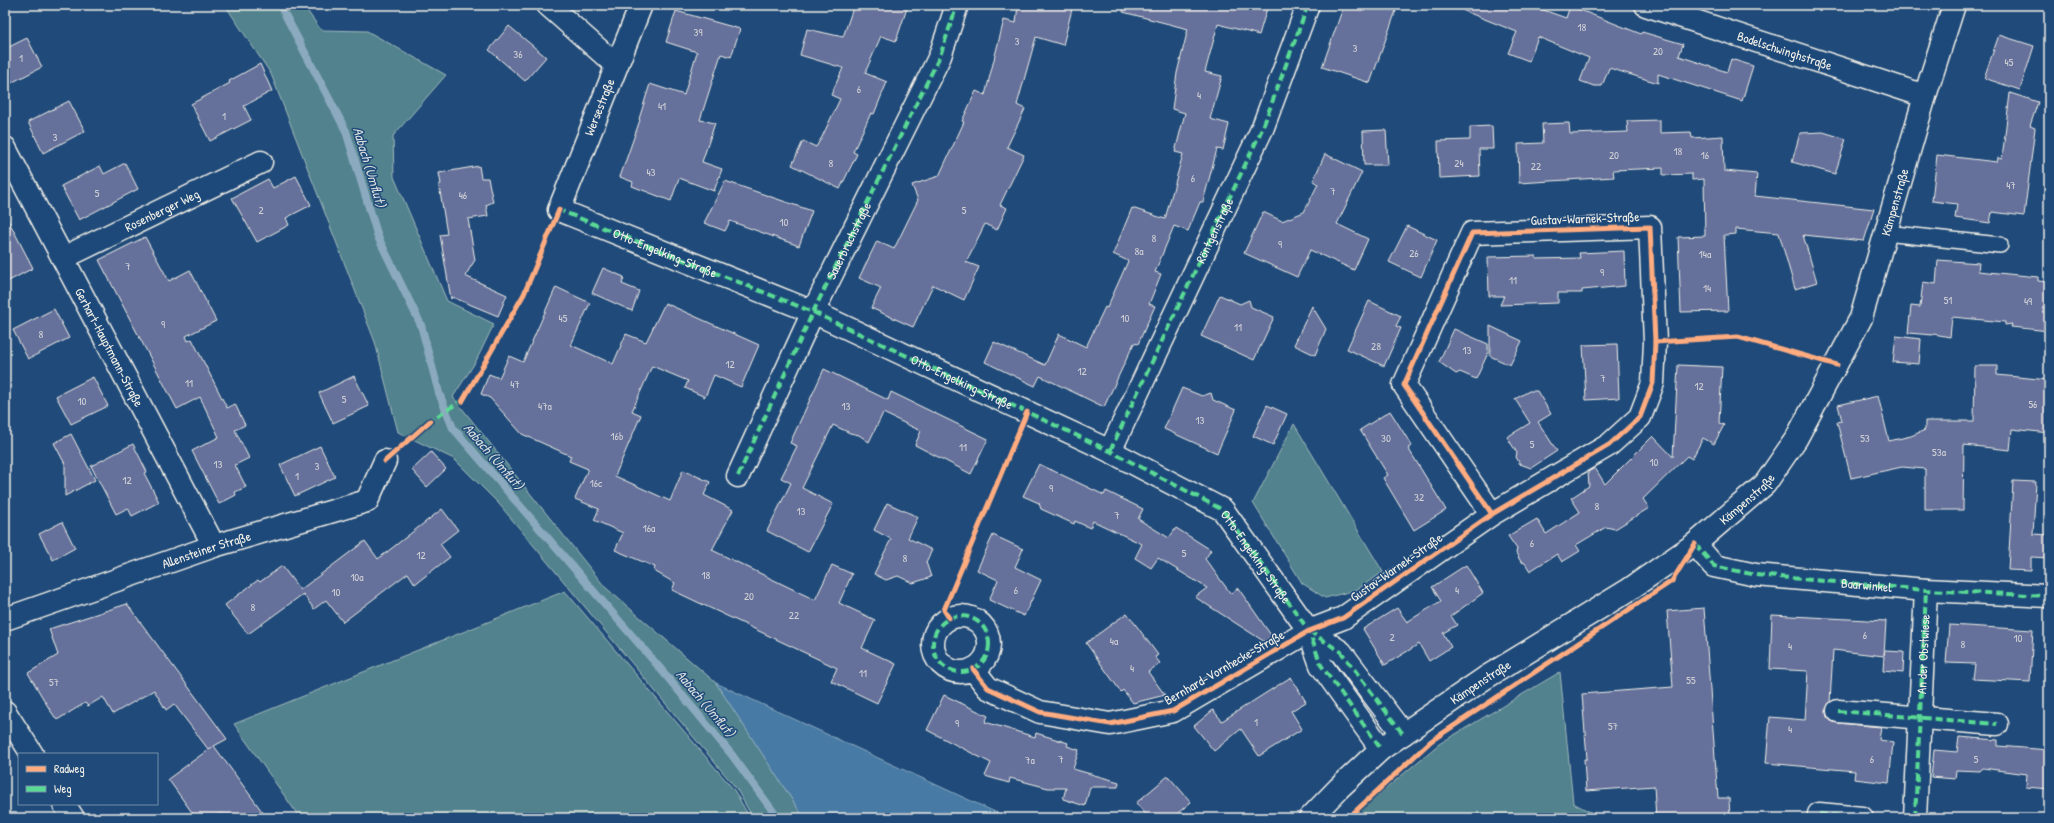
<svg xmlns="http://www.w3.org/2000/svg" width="2054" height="823" font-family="'Patrick Hand',sans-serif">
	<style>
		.green { fill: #51828d; stroke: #a2baba }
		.water { fill: #477aa4; stroke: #8caabf }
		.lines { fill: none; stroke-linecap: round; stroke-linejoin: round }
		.stream { stroke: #8caabf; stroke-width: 8 }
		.building { fill: #65709b; stroke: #f4f1e8 }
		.service-casing { stroke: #f4f1e8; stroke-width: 18 }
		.minor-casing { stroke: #f4f1e8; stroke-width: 25 }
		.service { stroke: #1f4a7a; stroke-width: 15 }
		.minor { stroke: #1f4a7a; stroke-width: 22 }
		.quiet { stroke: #5adb95; stroke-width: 4; stroke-dasharray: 8 4; stroke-linecap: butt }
		.cycleway-casing { stroke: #1f4a7a; stroke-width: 8 }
		.cycleway { stroke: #ffac80; stroke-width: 5 }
		.labels { text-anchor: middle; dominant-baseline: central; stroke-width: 3; stroke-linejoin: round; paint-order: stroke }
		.number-label { font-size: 11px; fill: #d0d1d5 }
		.street-label { font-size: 13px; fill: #f4f1e8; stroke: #1f4a7a }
		.water-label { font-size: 14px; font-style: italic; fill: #dadfde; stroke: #1f4a7a }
	</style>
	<rect width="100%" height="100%" fill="#1f4a7a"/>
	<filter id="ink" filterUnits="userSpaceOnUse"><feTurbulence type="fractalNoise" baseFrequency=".025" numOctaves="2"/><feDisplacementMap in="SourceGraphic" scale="8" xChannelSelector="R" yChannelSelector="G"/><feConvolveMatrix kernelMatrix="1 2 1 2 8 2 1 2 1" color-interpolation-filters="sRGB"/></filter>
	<g filter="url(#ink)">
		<g class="green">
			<polygon points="225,5 303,5 321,30 367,31 446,75 393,136 394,177 447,301 494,324 476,361 453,397 605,587 716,683 804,818 753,818 736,788 499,504 454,459 398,432 375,342 271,74"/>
			<polygon points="1294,424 1383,572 1356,590 1325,598 1302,583 1253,503"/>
			<polygon points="565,591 734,790 750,818 300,818 234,724"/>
			<polygon points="1560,672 1573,803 1602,818 1353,818 1370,802 1439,744"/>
		</g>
		<polygon class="water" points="716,683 1008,818 804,818"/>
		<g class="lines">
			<polyline class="stream" points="280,5 346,131 378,237 421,325 439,393 453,428 659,667 732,755 778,818"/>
		</g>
		<g class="building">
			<polygon points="854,5 908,5 896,41 881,36 865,73 887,82 874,114 871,113 853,152 857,154 840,189 792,165 803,141 816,147 822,137 840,99 831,95 843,68 800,55 807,29 843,37"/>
			<polygon points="1018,5 1073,5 1063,45 1036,37 1017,105 1025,109 1007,147 1024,155 1000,205 1007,208 997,230 985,224 966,262 979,267 964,300 933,285 913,327 871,308 881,288 859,278 877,241 894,249 918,200 912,185 939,176 964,122 962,121 976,91 985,95 1004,20 1016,23"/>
			<polygon points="1124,5 1268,5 1259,35 1218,24 1205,72 1222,76 1210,119 1229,124 1223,150 1217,149 1203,202 1200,202 1188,231 1174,226 1155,272 1161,274 1149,304 1155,306 1138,344 1134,343 1104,407 1040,376 1035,386 985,362 994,342 1045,365 1059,334 1086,347 1105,307 1107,308 1128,261 1113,254 1132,208 1165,219 1183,154 1175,152 1185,113 1172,109 1177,73 1188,29 1123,12"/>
			<polygon points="1344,5 1398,5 1370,83 1322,67"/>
			<polygon points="1452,5 1529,5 1566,18 1570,6 1641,34 1642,32 1683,44 1679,56 1727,72 1731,59 1753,66 1742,101 1658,74 1658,83 1609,68 1602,86 1594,86 1580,81 1589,58 1538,37 1529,61 1508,53 1517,32 1452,6"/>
			<polygon points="676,11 740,29 731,57 721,54 700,120 715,123 702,162 722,169 714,191 679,178 671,201 632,186 633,182 620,177 640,120 639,119 650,84 684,95 697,52 666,42"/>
			<polygon points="509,26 546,57 525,81 489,50"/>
			<polygon points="1999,35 2034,46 2020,90 1984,78"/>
			<polygon points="27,38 42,67 5,86 5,49"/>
			<polygon points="260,64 272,91 244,106 251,120 210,141 191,104 230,83 229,81"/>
			<polygon points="2010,93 2038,102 2030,126 2035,128 2024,216 1992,212 1990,223 1955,218 1957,204 1932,201 1937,155 1997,162 1998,158 2002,159"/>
			<polygon points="69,101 85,131 43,153 28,122"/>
			<polygon points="1660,120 1660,133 1691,132 1692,138 1723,136 1724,171 1757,174 1755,196 1874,209 1864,241 1803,235 1817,282 1795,289 1779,233 1736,229 1736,234 1724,235 1728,311 1681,312 1678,237 1705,236 1704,179 1692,180 1692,174 1663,175 1663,168 1613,170 1614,177 1519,183 1518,144 1543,143 1542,124 1569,123 1570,134 1628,132 1627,121"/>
			<polygon points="1492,126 1493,149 1479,149 1480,176 1439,178 1438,141 1470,140 1470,127"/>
			<polygon points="1386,130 1388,165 1364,165 1363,131"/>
			<polygon points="1823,132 1846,139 1835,174 1792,162 1800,133"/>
			<polygon points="1325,154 1362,172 1337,224 1368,239 1354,270 1310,250 1297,277 1244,253 1263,212 1282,221 1304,212 1318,184 1313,181"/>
			<polygon points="125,163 138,189 79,220 61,186 100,166 104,174"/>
			<polygon points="479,166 481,178 488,178 493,202 486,205 488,216 468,219 475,260 465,276 507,295 498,316 452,297 451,299 440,235 447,234 439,185 441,184 439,173"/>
			<polygon points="296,176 311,205 286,218 289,225 257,242 232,198 268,179 273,188"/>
			<polygon points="725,181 812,211 799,246 730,221 725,231 704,223"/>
			<polygon points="5,214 33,268 5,283"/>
			<polygon points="1407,226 1437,240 1421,277 1389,262"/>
			<polygon points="145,237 169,281 190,270 216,321 186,336 188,341 192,339 227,408 235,404 245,425 235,430 249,458 235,465 246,487 235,492 236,495 219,504 192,451 219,437 200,397 177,409 99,260"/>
			<polygon points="1624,251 1625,286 1582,290 1582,293 1558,293 1558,303 1500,305 1504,296 1489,296 1488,257 1536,256 1536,259 1580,258 1579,253"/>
			<polygon points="1938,260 1979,263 1978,271 2038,277 2038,281 2049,282 2049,331 2011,327 2012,324 2005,325 2005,322 1952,317 1950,337 1934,334 1933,335 1908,333 1911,306 1920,307 1923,282 1936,284"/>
			<polygon points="603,268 624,277 622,284 639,291 632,311 592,293"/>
			<polygon points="556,287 590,303 571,345 613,364 626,334 646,342 665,303 759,345 741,387 714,375 705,397 685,388 688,381 652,366 632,411 641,415 615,476 670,501 683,470 710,482 704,495 733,510 712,550 815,600 832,565 852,574 839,603 875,620 862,648 896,664 877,703 831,681 837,668 672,590 675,583 654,571 655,567 615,550 623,533 594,520 599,509 575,499 588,469 569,461 571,456 522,434 490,398 481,394 489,374 499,378 509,356 523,362"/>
			<polygon points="1220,295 1240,304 1249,300 1251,307 1274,317 1254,360 1201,336"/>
			<polygon points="1369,301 1401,316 1396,326 1401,328 1384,366 1347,349"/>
			<polygon points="1312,306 1326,329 1315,355 1294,345"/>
			<polygon points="54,309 69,338 28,359 13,330"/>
			<polygon points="1490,326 1522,341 1510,365 1490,356"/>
			<polygon points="1454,329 1488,344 1488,353 1476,379 1460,372 1456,374 1439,362"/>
			<polygon points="1896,336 1921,339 1919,364 1893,362"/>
			<polygon points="1617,344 1619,398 1586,400 1583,345"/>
			<polygon points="1678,365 1722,367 1719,423 1724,425 1714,444 1703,438 1692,459 1687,456 1643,499 1649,508 1615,529 1606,527 1576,545 1580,551 1562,562 1557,554 1530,571 1525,563 1521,562 1516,553 1517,549 1508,536 1537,519 1546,534 1580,512 1571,498 1589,486 1588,472 1595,468 1605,484 1653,436 1673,457"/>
			<polygon points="1975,366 1997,366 1997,375 2049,380 2049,433 2012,429 2010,450 1964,445 1963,510 1925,510 1925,469 1902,467 1851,478 1837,422 1842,421 1838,405 1878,396 1889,441 1911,436 1925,430 1925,421 1974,421"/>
			<polygon points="824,369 888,400 891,392 988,439 971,474 915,445 921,431 883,413 869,442 859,435 850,433 833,425 802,488 833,504 808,552 767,531 791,483 781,478 797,446 790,443"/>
			<polygon points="354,376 369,406 333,423 319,393"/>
			<polygon points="93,377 108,406 71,424 56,396"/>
			<polygon points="1182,388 1202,396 1211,393 1213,400 1236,410 1217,453 1164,429"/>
			<polygon points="1529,391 1537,391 1551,414 1538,422 1557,451 1531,468 1520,464 1516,457 1517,453 1507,437 1530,423 1515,399"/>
			<polygon points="1267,405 1287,414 1273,445 1253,436"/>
			<polygon points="1390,411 1412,446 1408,448 1446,510 1414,530 1383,478 1388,475 1360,430"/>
			<polygon points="71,434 95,480 65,496 65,464 54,443"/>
			<polygon points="133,444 147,472 144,473 159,502 132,516 128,508 116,514 91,466"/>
			<polygon points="320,446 335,477 295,496 280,465"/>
			<polygon points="431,452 446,469 427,487 412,470"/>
			<polygon points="1039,464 1104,495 1106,491 1143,509 1138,519 1169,538 1176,528 1211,550 1205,559 1231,594 1238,588 1273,638 1265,642 1195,597 1207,588 1158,558 1151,568 1135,558 1142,544 1093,521 1090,528 1075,521 1074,524 1041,509 1039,503 1023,496"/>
			<polygon points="2013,481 2036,482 2033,534 2049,535 2049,558 2031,557 2031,571 2008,570"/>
			<polygon points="887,503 918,517 908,538 932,550 926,562 931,577 913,583 898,576 886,580 874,574 891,539 874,530"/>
			<polygon points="442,509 458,530 440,544 450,557 415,584 408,573 343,622 326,600 314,609 303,594 248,634 225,605 258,580 260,582 282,566 300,590 365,541 378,559"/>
			<polygon points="62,522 75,548 53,560 39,534"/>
			<polygon points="993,535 1023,549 1015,567 1041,580 1024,616 989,600 998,580 977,570"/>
			<polygon points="1466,565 1483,593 1451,616 1457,625 1443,633 1451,647 1429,661 1419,644 1385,665 1363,629 1397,608 1407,622 1441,601 1432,587"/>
			<polygon points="127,604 227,739 214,746 267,818 219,814 213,818 196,818 168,779 212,747 208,749 174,704 166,710 154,690 113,714 103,697 88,706 85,703 57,720 50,710 28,673 58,655 49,629"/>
			<polygon points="1704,608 1718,798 1729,798 1730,818 1656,818 1654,786 1586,791 1584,759 1587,759 1582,694 1673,687 1667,611"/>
			<polygon points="1127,613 1158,655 1155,657 1160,663 1148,672 1165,695 1133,703 1123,690 1121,692 1086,643"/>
			<polygon points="1772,615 1886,621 1884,655 1885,651 1904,652 1903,673 1883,671 1884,656 1833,650 1830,702 1826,710 1827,717 1831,721 1837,723 1881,727 1879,740 1893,742 1889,783 1854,779 1855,771 1766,763 1770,717 1805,720 1808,671 1770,669"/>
			<polygon points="1949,625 2033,630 2030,682 1973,679 1975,664 1946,663"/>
			<polygon points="1291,677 1306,702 1291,711 1302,729 1259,756 1241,729 1214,751 1194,726 1213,710 1222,721"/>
			<polygon points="944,695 988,716 985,722 1035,737 1036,733 1068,743 1067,746 1079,750 1073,769 1119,782 1118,787 1090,787 1085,806 1063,799 1066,788 1048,788 1010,778 1009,783 985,776 991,763 927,730"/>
			<polygon points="1959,737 1998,740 1998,746 2049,750 2049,789 2026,787 2027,774 1983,768 1980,771 1956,770 1955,779 1931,777 1934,750 1957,752"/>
			<polygon points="1168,776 1191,802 1172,818 1149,818 1136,803"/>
		</g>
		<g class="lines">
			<defs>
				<polyline id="service" points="1885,233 2000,245"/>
				<g id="minor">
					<polyline points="548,5 616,65"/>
					<path id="s1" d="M 641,5 L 559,210 L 813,312 L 1110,451 L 1223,510 L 1309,631 L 1321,665 L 1381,749"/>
					<path id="s2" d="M 1646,5 L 1925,96"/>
					<path id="s3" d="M 5,148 L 214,546"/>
					<path id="s4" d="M 63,258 L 261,162"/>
					<path id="s5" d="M 1110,451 L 1263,127 L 1308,5"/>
					<path id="s6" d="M 738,476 L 813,312 L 940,56 L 957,5"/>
					<polyline points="1695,544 1714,566 1756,575 1926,590 2049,596"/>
					<circle cx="961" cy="644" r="28"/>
					<path id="s7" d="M 5,619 L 214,546 L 367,501 L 385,461"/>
					<polyline points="1309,631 1341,652 1403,734"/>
					<polyline points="973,669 988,688 1040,712 1110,724 1173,711 1309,631 1343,618 1492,514 1609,445 1640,417 1653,383 1655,342 1650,227 1472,233 1404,385 1492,514"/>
					<polyline points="1838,711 1997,724"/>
					<polyline points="5,712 32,754"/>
					<polyline points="64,804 73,818"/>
					<polyline points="1819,814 1862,818"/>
					<path id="s8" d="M 1310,818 L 1339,788 L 1381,749 L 1485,678 L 1627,591 L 1695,544 L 1765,484 L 1796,439 L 1861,318 L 1925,96 L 1954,5"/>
					<path id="s9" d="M 1915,818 L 1926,590"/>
				</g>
			</defs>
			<use href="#service" class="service-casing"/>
			<use href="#minor" class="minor-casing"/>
			<use href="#service" class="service"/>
			<use href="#minor" class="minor"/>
			<g class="quiet">
				<polyline points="558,212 559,210 813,312 1110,451 1223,510 1309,631 1321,665 1381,749"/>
				<polyline points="427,423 464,399"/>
				<polyline points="1110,451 1263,127 1308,5"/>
				<polyline points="738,476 813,312 940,56 957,5"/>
				<path id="s10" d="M 1695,544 L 1714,566 L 1756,575 L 1926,590 L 2049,596"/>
				<circle cx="961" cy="644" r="28"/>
				<polyline points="1309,631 1341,652 1403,734"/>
				<polyline points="1838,711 1997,724"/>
				<polyline points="1819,814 1862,818"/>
				<polyline points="1915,818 1926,590"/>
			</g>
			<defs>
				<g id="cycleway">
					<polyline points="1655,342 1738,337 1837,365"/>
					<polyline points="462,402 524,294 559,210"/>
					<polyline points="385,461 430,421"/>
					<polyline points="949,618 944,610 1027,412"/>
					<polyline points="973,669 988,688 1040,712 1110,724 1173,711 1309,631 1343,618 1492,514 1609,445 1640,417 1653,383 1655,342 1650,227 1472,233 1404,385 1492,514"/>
					<polyline points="1348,818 1431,741 1672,581 1695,544"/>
				</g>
			</defs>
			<use href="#cycleway" class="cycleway-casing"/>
			<use href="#cycleway" class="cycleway"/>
		</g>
	</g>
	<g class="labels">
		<g class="number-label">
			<text x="1582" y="27">18</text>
			<text x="698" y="32">39</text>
			<text x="1017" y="41">3</text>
			<text x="1355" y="48">3</text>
			<text x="1658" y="51">20</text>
			<text x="518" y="54">36</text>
			<text x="21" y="58">1</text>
			<text x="2009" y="62">45</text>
			<text x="859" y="89">6</text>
			<text x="1199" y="95">4</text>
			<text x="662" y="106">41</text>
			<text x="224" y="116">1</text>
			<text x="55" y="137">3</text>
			<text x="1678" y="151">18</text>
			<text x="1614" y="155">20</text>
			<text x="1705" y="155">16</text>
			<text x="831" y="163">8</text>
			<text x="1459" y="163">24</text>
			<text x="1536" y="166">22</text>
			<text x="651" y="172">43</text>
			<text x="1193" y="178">6</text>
			<text x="2011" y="185">47</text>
			<text x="1333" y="191">7</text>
			<text x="97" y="193">5</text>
			<text x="463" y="195">46</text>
			<text x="261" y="210">2</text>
			<text x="964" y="210">5</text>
			<text x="784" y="222">10</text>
			<text x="1154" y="238">8</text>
			<text x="1280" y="244">9</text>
			<text x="1139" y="251">8a</text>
			<text x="1414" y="253">26</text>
			<text x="1705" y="254">14a</text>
			<text x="128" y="266">7</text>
			<text x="1602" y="272">9</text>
			<text x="1513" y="280">11</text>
			<text x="1707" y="288">14</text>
			<text x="1948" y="300">51</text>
			<text x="2028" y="301">49</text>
			<text x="563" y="318">45</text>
			<text x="1125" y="318">10</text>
			<text x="163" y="324">9</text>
			<text x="1238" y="327">11</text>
			<text x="41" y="334">8</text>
			<text x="1376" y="346">28</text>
			<text x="1467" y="350">13</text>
			<text x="730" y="364">12</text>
			<text x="1082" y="371">12</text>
			<text x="1603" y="378">7</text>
			<text x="189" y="383">11</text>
			<text x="515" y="384">47</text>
			<text x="1699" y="386">12</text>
			<text x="344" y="399">5</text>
			<text x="82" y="401">10</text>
			<text x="2033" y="404">56</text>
			<text x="545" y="406">47a</text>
			<text x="846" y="406">13</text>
			<text x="1200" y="420">13</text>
			<text x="617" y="436">16b</text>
			<text x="1386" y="438">30</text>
			<text x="1865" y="438">53</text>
			<text x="1532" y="444">5</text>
			<text x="963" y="447">11</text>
			<text x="1939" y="452">53a</text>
			<text x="1654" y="462">10</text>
			<text x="218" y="464">13</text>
			<text x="317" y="466">3</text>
			<text x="297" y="476">1</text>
			<text x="127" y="480">12</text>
			<text x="596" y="483">16c</text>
			<text x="1051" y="488">9</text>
			<text x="1419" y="497">32</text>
			<text x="1597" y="506">8</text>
			<text x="801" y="511">13</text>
			<text x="1117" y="515">7</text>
			<text x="649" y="528">16a</text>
			<text x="1532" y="543">6</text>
			<text x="1184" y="553">5</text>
			<text x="421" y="555">12</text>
			<text x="905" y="558">8</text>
			<text x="706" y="575">18</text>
			<text x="357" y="577">10a</text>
			<text x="1016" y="590">6</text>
			<text x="1457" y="590">4</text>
			<text x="336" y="592">10</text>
			<text x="749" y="596">20</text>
			<text x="253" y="607">8</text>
			<text x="794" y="615">22</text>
			<text x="1865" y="635">6</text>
			<text x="1392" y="637">2</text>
			<text x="2018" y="638">10</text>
			<text x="1114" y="641">4a</text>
			<text x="1963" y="644">8</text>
			<text x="1790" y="646">4</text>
			<text x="1132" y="668">4</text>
			<text x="863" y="673">11</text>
			<text x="1691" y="680">55</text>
			<text x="54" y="682">57</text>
			<text x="1256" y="722">1</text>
			<text x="957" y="723">9</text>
			<text x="1613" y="726">57</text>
			<text x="1790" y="729">4</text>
			<text x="1061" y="759">7</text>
			<text x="1872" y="759">6</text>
			<text x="1976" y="759">5</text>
			<text x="1030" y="760">7a</text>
		</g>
		<g class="street-label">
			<text stroke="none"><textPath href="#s2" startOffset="146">Bodelschwinghstraße</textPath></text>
			<text transform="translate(599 107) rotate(-68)">Wersestraße</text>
			<text stroke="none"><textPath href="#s8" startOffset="879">Kämpenstraße</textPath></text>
			<text stroke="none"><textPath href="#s4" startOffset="110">Rosenberger Weg</textPath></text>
			<text transform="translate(1585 218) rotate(-2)">Gustav-Warnek-Straße</text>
			<text stroke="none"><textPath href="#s5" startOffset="244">Röntgenstraße</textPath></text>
			<text stroke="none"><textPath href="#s6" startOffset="260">Sauerbruchstraße</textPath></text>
			<text stroke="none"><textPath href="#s1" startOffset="335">Otto-Engelking-Straße</textPath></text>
			<text stroke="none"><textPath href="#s3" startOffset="225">Gerhart-Hauptmann-Straße</textPath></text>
			<text stroke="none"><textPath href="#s1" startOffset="659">Otto-Engelking-Straße</textPath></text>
			<text stroke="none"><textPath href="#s8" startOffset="543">Kämpenstraße</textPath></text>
			<text stroke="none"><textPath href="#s7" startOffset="213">Allensteiner Straße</textPath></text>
			<text stroke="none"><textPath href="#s1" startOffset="1007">Otto-Engelking-Straße</textPath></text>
			<text transform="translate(1396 567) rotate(-35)">Gustav-Warnek-Straße</text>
			<text stroke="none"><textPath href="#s10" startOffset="183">Baarwinkel</textPath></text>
			<text stroke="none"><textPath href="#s9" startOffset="164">An der Obstwiese</textPath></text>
			<text transform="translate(1224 667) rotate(-30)">Bernhard-Vornhecke-Straße</text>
			<text stroke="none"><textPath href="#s8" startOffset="219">Kämpenstraße</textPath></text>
		</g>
		<g class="water-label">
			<text transform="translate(370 167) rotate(73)">Aabach (Umflut)</text>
			<text transform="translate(494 456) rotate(49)">Aabach (Umflut)</text>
			<text transform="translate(706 703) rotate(50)">Aabach (Umflut)</text>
		</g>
	</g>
	<rect width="2054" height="823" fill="none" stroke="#1f4a7a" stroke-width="20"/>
	<rect x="10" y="10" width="2034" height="803" fill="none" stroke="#f4f1e8" stroke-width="1.5" filter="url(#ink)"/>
	<rect x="18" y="753" width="140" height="52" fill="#1f4a7a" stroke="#748da6"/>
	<rect x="26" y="766" width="20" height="6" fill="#ffac80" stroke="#748da6"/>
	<text x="54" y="773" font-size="12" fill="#f4f1e8">Radweg</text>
	<rect x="26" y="786" width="20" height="6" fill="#5adb95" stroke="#748da6"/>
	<text x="54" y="793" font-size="12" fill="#f4f1e8">Weg</text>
</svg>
